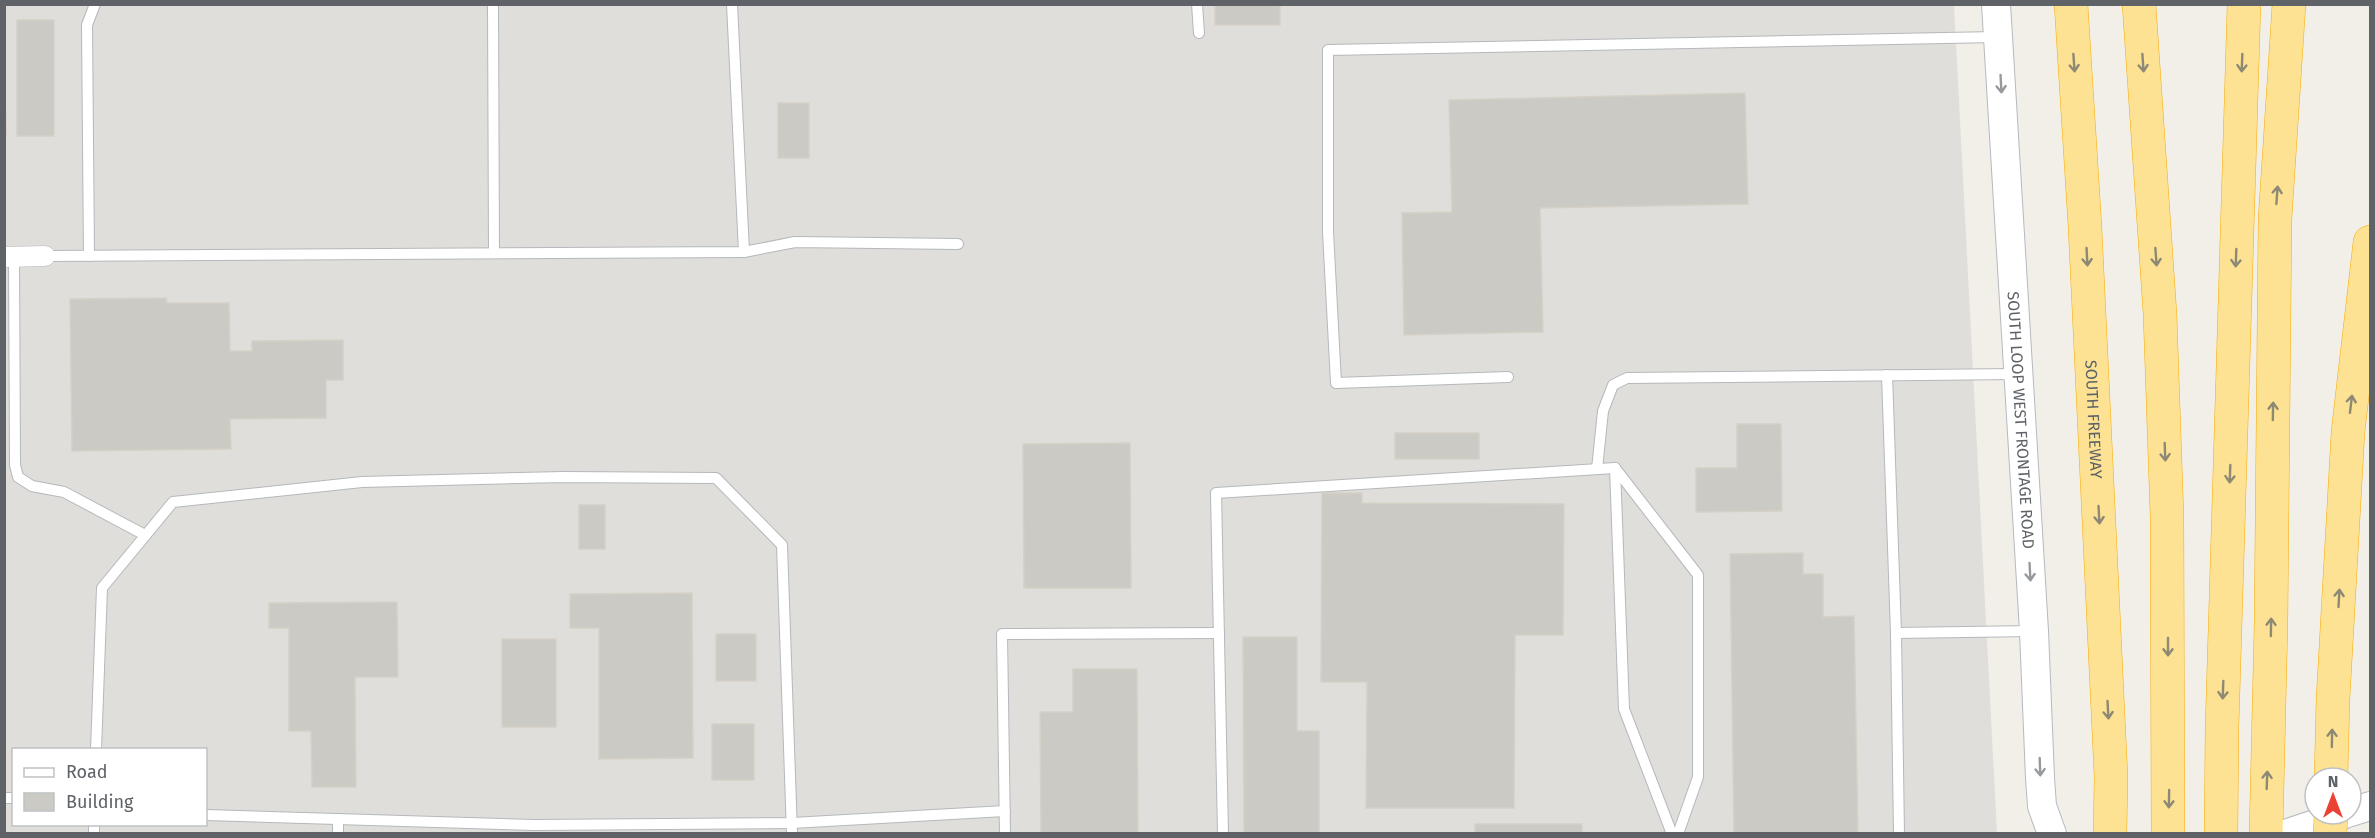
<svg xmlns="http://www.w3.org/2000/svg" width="2375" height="838" font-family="'Fira Sans',sans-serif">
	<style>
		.industrial { fill: #e0deda; fill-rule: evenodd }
		.building { fill: #cccac5; stroke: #d6d1c6; stroke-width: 1.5 }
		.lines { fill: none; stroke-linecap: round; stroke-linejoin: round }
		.lane-casing { stroke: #b5b8bc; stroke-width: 12 }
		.street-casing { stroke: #b5b8bc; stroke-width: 21 }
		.secondary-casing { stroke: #b6babf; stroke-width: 30 }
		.highway-casing { stroke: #f9ab00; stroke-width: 34 }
		.lane { stroke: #fff; stroke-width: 10 }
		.street { stroke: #fff; stroke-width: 20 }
		.secondary { stroke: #fff; stroke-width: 28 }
		.highway { stroke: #fde293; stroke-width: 33 }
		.highway-bridge-casing { stroke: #f9ab00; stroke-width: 34; stroke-linecap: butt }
		.highway-bridge { stroke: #fde293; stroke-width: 33 }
		.oneway { stroke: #8e8975 }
		.oneway2 { stroke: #979a9d }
		.labels { text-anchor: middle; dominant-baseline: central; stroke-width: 4.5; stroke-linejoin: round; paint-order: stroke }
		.street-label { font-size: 16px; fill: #5f6368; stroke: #fff }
	</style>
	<rect width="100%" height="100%" fill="#f1efe8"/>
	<path class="industrial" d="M 5,5 L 1954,5 L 1997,833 L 5,834 ZM 14,750 L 206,750 L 206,824 L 14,824 Z"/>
	<g class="building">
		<rect x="1215" y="4" width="65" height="21"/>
		<rect x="17" y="20" width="37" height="116"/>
		<polygon points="4,32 6,134 4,134"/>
		<polygon points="1745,93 1748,204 1540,208 1543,332 1404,335 1402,213 1452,212 1449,100"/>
		<rect x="778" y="103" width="31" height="55"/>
		<polygon points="166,298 167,303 229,303 230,351 252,351 252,341 343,340 343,380 326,380 326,418 230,419 231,449 72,451 70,299"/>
		<polygon points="1737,424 1781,424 1782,511 1696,512 1696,468 1737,468"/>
		<rect x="1395" y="433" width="84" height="26"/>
		<polygon points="1130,443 1131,588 1024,588 1023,444"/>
		<polygon points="1322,493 1362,493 1362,503 1564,504 1563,635 1515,635 1514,808 1366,808 1367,682 1321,682"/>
		<rect x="579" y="505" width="26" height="44"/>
		<polygon points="1803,553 1803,574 1823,574 1823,617 1854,616 1858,834 1734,834 1730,554"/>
		<polygon points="692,593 693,758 599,759 599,628 570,628 570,594"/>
		<polygon points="397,602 398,677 355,677 356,787 312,787 311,731 289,731 289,628 269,628 269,603"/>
		<rect x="716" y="634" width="40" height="47"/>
		<polygon points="1243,637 1297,637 1297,731 1319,731 1319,834 1244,834"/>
		<rect x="502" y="639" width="54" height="88"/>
		<polygon points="1073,669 1137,669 1138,834 1041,834 1040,712 1073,712"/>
		<rect x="712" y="724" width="42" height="56"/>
		<rect x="1475" y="824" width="107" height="10"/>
	</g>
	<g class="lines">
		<defs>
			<g id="lane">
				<polyline points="493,4 494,253"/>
				<polyline points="1197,4 1199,33"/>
				<polyline points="744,252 795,242 958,244"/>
				<polyline points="45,256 744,252 732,4"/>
				<polyline points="89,256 87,25 95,4"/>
				<polyline points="14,257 15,465 18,477 32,486 64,492 145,535"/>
				<polyline points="1887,375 1896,633 1899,834"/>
				<polyline points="1508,377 1336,383 1328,232 1328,50 1996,37"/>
				<polyline points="1615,468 1698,575 1698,777 1678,834"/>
				<polyline points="1615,468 1624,709 1672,834"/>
				<polyline points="1597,469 1603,411 1613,385 1627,378 2016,374"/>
				<polyline points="1896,633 2034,631"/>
				<polyline points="96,750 102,588 173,502 362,482 563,477 716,478 782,545 792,834"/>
				<polyline points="4,798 14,798"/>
				<polyline points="206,815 534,825 792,823 1005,811"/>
				<polyline points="338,819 338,834"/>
				<polyline points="94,824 94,834"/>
				<polyline points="1005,834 1002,634 1219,633"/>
				<polyline points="1223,834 1216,493 1615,468"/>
			</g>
			<polyline id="street" points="4,257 45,256"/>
			<g id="secondary">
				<path id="s1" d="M 1996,4 L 2034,631 L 2040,778 L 2042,806 L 2052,834"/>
				<polyline points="2351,812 2370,806"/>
				<polyline points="2285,834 2345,814"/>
			</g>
			<g id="highway">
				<path id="s2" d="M 2071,4 L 2085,227 L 2111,777 L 2110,834"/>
				<polyline points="2139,4 2160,314 2167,517 2168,834"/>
				<polyline points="2331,778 2333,699 2348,432 2370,242"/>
				<polyline points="2221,834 2222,728 2244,4"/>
				<polyline points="2266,834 2271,623 2275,219 2289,4"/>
			</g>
		</defs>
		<use href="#lane" class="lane-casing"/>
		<use href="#street" class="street-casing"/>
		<use href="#secondary" class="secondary-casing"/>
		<use href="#highway" class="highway-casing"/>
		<use href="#lane" class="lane"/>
		<use href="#street" class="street"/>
		<use href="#secondary" class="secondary"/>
		<use href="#highway" class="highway"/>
		<defs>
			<polyline id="highway-bridge" points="2330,834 2331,814"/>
		</defs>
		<use href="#highway-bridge" class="highway-bridge-casing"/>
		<use href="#highway-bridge" class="highway-bridge"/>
	</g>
	<defs><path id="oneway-shaft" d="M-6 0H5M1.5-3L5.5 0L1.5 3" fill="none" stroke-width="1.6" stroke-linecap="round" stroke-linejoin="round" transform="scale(1.5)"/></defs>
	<g class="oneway">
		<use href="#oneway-shaft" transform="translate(2074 63) rotate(86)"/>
		<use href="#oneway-shaft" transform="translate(2143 63) rotate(86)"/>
		<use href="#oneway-shaft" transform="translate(2242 63) rotate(92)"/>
		<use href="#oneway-shaft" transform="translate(2277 195) rotate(-86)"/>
		<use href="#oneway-shaft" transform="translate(2087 257) rotate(87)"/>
		<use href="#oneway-shaft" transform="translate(2156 257) rotate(86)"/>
		<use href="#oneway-shaft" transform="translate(2236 258) rotate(92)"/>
		<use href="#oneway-shaft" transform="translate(2351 404) rotate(-83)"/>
		<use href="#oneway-shaft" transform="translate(2273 411) rotate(-89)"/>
		<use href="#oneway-shaft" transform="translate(2165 452) rotate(88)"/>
		<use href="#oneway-shaft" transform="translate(2230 474) rotate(92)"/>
		<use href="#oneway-shaft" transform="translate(2099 515) rotate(87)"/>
		<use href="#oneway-shaft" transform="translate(2339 598) rotate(-87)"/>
		<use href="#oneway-shaft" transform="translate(2271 627) rotate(-89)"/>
		<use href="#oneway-shaft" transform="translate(2168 647) rotate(90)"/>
		<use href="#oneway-shaft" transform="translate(2223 690) rotate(92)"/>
		<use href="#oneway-shaft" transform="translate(2108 710) rotate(87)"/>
		<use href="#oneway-shaft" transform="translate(2332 738) rotate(-89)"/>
		<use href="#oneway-shaft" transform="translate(2267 780) rotate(-88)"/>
		<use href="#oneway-shaft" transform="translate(2169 799) rotate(91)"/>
	</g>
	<g class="oneway2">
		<use href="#oneway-shaft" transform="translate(2001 84) rotate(87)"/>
		<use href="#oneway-shaft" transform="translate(2030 572) rotate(87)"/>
		<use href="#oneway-shaft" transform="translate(2040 767) rotate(88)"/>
	</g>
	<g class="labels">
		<g class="street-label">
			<text stroke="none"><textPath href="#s2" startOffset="416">SOUTH FREEWAY</textPath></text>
			<text stroke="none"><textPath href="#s1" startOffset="417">SOUTH LOOP WEST FRONTAGE ROAD</textPath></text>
		</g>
	</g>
	<rect width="2375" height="838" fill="none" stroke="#5f6368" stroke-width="12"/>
	<rect x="12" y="748" width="195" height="78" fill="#ffffff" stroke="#bfc1c3" stroke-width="1.5"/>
	<rect x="24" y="768" width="30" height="9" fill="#ffffff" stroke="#bfc1c3" stroke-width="1.5"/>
	<text x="66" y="778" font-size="18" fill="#5f6368">Road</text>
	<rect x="24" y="793" width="30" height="18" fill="#cccac5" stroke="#bfc1c3" stroke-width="1.5"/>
	<text x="66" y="808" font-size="18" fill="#5f6368">Building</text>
	<g transform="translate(2333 796)"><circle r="28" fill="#ffffff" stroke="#bfc1c3" stroke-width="1.5"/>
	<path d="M0-4.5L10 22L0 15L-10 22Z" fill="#ea4335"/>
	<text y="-9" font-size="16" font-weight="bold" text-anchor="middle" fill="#5f6368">N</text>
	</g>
</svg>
